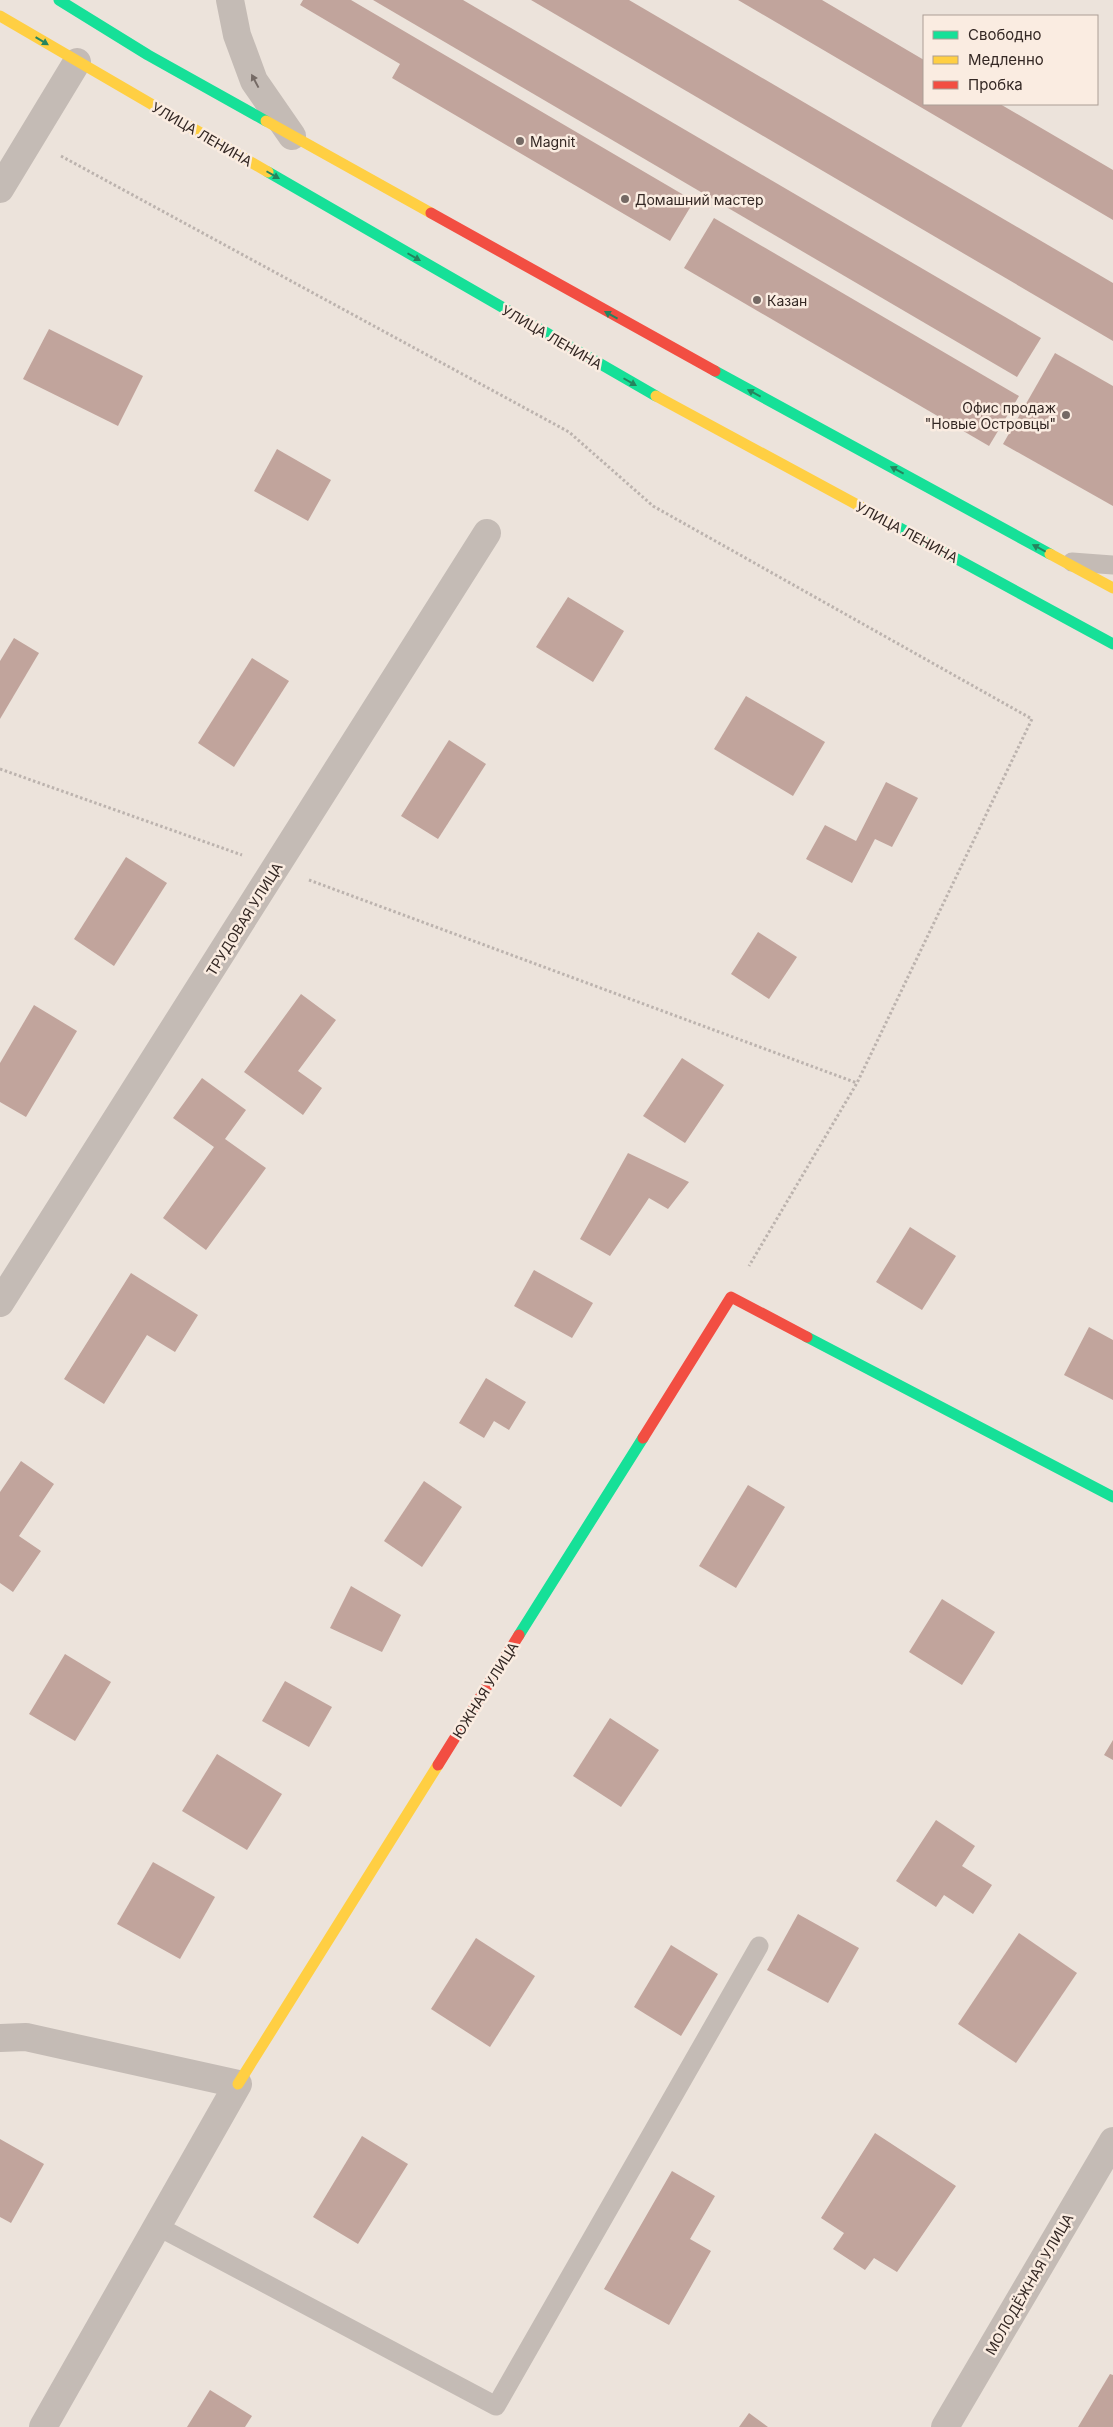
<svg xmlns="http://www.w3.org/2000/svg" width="1113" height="2427" font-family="Inter,sans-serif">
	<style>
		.building { fill: #c1a49c }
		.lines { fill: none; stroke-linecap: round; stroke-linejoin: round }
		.path { stroke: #bcb3ae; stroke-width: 3; stroke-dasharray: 2.5 2.5; stroke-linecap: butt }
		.lane { stroke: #c4bbb5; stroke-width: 19 }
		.street { stroke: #c4bbb5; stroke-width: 28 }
		.fast { stroke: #16e098; stroke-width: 11 }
		.slow { stroke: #ffcf43; stroke-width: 11 }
		.jam { stroke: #f24e42; stroke-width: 11 }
		.oneway { fill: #25845e }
		.oneway2 { fill: #756a65 }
		.poi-dot { fill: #746964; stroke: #faece1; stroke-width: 2 }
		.labels { text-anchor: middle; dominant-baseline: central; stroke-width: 5; stroke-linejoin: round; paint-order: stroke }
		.street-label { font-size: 14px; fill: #342824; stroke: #faece1 }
		.poi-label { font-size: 14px; fill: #342824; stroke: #faece1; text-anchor: start }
	</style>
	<rect width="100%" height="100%" fill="#ece3db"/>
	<g class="building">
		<polygon points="303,0 351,0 694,201 670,241 392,78 400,64 300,5"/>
		<polygon points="373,0 463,0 1041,338 1017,377"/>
		<polygon points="531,0 629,0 1113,283 1113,341"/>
		<polygon points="738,0 822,0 924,60 924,104 1000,104 1113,170 1113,220"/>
		<polygon points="714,218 1019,396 989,446 684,268"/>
		<polygon points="49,329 143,376 118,426 23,379"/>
		<polygon points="1055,353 1113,386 1113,506 1003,444"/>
		<polygon points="277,449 331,480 308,521 254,491"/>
		<polygon points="568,597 624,631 593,682 536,647"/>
		<polygon points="14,638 39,653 0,719 0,661"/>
		<polygon points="252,658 289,681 234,767 198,743"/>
		<polygon points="746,696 825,742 793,796 714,749"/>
		<polygon points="449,740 486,764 438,839 401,816"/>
		<polygon points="886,782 918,798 892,847 875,839 852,883 806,859 825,825 856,841"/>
		<polygon points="126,857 167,883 114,966 74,939"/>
		<polygon points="758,932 797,957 769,999 731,974"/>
		<polygon points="301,994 336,1020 298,1071 322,1088 303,1115 244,1072"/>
		<polygon points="34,1005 77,1031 26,1117 0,1102 0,1063"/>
		<polygon points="682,1058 724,1085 685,1143 643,1116"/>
		<polygon points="202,1078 246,1110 225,1139 266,1168 206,1250 163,1218 214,1147 173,1118"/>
		<polygon points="628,1153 689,1182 668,1209 649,1198 610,1256 580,1239"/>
		<polygon points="910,1227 956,1256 922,1310 876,1282"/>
		<polygon points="534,1270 593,1303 572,1338 514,1306"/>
		<polygon points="131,1273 198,1315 175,1352 147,1335 104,1404 64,1379"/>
		<polygon points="1089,1327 1113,1340 1113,1400 1064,1375"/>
		<polygon points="486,1378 526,1402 509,1430 494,1421 484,1438 459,1423"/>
		<polygon points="21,1461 54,1484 19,1536 41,1551 13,1592 0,1583 0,1492"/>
		<polygon points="424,1481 462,1507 422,1567 384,1541"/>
		<polygon points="748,1485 785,1507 736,1588 699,1566"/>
		<polygon points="351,1586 401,1615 382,1652 330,1628"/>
		<polygon points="942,1599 995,1632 962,1685 909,1652"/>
		<polygon points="65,1654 111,1682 75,1741 29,1714"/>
		<polygon points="285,1681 332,1707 309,1747 262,1721"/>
		<polygon points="610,1718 659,1750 621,1807 573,1776"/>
		<polygon points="1113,1740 1113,1760 1104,1755"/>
		<polygon points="217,1754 282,1794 247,1850 182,1811"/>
		<polygon points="936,1820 975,1846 962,1866 992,1885 973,1914 944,1895 936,1907 896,1881"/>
		<polygon points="153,1862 215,1897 180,1959 117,1924"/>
		<polygon points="798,1914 859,1948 828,2003 767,1970"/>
		<polygon points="1019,1933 1077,1973 1016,2063 958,2024"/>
		<polygon points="476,1938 535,1976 490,2047 431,2009"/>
		<polygon points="671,1945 718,1974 681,2036 634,2007"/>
		<polygon points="875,2133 956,2186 897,2272 874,2258 865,2270 833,2249 844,2233 821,2218"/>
		<polygon points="362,2136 408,2164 358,2244 313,2217"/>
		<polygon points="0,2139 44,2164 11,2223 0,2217"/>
		<polygon points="672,2171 715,2196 690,2239 711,2251 669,2325 604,2289"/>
		<polygon points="1110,2374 1113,2375 1113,2427 1078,2427"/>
		<polygon points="210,2390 252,2416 245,2427 187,2427"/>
		<polygon points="749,2413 768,2427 739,2427"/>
	</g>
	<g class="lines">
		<g class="path">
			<polyline points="61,156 569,432 653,506 1032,719 857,1083 749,1266"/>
			<polyline points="0,769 242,855"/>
			<polyline points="309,880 857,1083"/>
		</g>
		<g class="lane">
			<polyline points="1072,562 1113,565"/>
			<polyline points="157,2226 496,2406 759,1946"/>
		</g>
		<g class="street">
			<polyline points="230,0 237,35 254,81 292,136"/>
			<polyline points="0,189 77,62"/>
			<polyline points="0,1303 487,533"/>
			<polyline points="0,2038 26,2037 238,2084 43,2427"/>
			<polyline points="945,2427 1113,2141"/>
		</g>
		<g class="fast">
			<polyline points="59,0 148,55 266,121"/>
			<polyline points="268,172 656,396"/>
			<polyline points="715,371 1050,554"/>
			<polyline points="889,522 1113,644"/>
			<polyline points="807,1337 1113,1497"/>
			<polyline points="519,1635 643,1438"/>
		</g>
		<g class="slow">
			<polyline points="0,16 268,172"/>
			<polyline points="266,121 431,213"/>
			<polyline points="656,396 889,522"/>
			<polyline points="1050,554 1113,588"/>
			<polyline points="238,2084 438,1765"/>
		</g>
		<g class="jam">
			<polyline points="431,213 715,371"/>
			<polyline points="643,1438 731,1297 807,1337"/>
			<polyline points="438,1765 519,1635"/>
		</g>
	</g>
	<defs><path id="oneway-solid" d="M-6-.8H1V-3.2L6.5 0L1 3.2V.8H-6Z" transform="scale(1.25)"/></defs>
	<g class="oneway">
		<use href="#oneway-solid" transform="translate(42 41) rotate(31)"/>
		<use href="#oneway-solid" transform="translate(273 175) rotate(30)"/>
		<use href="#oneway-solid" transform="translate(414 257) rotate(30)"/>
		<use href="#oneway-solid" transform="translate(611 315) rotate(-151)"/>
		<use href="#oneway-solid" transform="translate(630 382) rotate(30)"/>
		<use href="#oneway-solid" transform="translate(754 393) rotate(-152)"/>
		<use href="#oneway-solid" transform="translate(897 470) rotate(-152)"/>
		<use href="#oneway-solid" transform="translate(1039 548) rotate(-152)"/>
	</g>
	<use class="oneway2" href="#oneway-solid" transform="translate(255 81) rotate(-118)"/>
	<g class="poi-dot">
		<circle cx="520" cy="141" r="5"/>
		<circle cx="625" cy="199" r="5"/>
		<circle cx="757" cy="300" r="5"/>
		<circle cx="1066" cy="415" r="5"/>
	</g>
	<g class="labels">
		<g class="street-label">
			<text transform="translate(202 134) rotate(30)">УЛИЦА ЛЕНИНА</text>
			<text transform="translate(552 337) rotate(30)">УЛИЦА ЛЕНИНА</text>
			<text transform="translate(907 532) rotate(28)">УЛИЦА ЛЕНИНА</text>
			<text transform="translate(244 919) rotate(-58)">ТРУДОВАЯ УЛИЦА</text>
			<text transform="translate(485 1690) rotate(-58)">ЮЖНАЯ УЛИЦА</text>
			<text transform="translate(1029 2284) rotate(-60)">МОЛОДЁЖНАЯ УЛИЦА</text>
		</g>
		<g class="poi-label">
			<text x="530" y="141">Magnit</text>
			<text x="635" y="199">Домашний мастер</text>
			<text x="767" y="300">Казан</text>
			<text x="1056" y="407" text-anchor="end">Офис продаж<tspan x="1056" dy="16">"Новые Островцы"</tspan></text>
		</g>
	</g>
	<rect x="923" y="15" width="175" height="90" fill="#faece1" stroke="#ab9e95"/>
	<rect x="933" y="31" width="25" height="8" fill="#16e098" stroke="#ab9e95"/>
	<text x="968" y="40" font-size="15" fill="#342824">Свободно</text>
	<rect x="933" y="56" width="25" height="8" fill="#ffcf43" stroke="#ab9e95"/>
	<text x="968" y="65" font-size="15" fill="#342824">Медленно</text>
	<rect x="933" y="81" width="25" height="8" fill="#f24e42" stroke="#ab9e95"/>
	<text x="968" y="90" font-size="15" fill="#342824">Пробка</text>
</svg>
